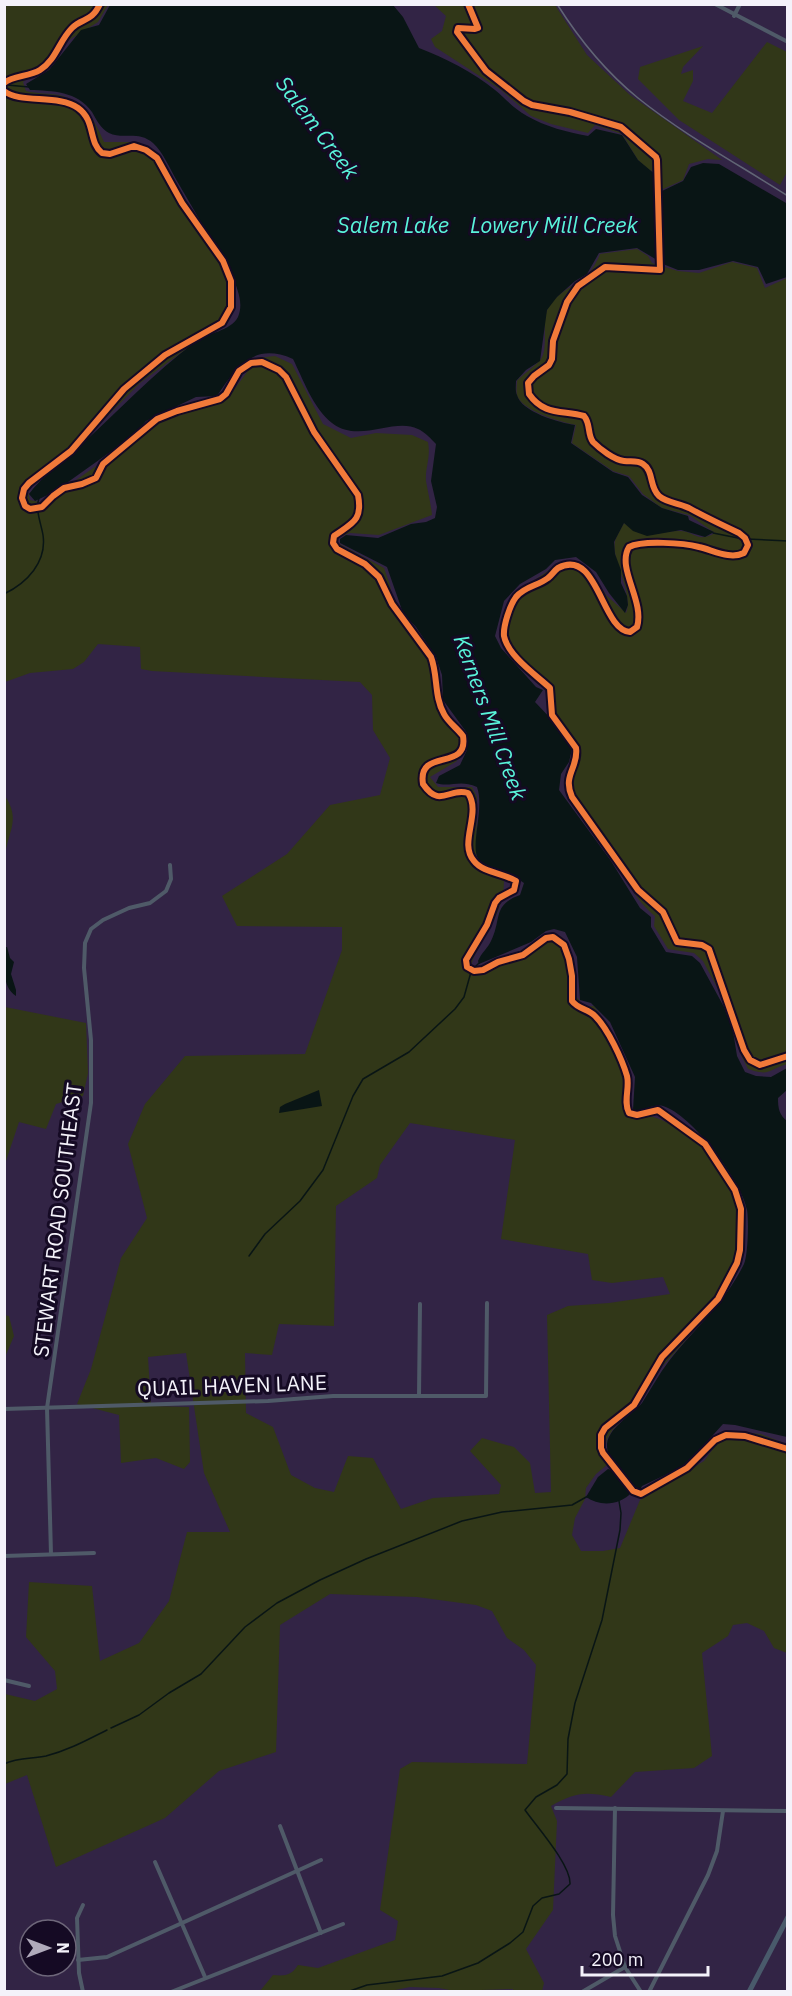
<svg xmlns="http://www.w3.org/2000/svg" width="792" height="1996" font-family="'IBM Plex Sans',sans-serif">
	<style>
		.green { fill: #313718; fill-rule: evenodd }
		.water { fill: #091515 }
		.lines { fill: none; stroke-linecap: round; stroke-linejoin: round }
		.stream { stroke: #091515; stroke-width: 1.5 }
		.street { stroke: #4f5a68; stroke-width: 4 }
		.secondary { stroke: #495a6b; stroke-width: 5 }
		.rail { stroke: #616575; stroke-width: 1.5 }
		.cycleway-casing { stroke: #150a24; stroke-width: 10 }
		.cycleway { stroke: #f17a3a; stroke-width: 6 }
		.labels { text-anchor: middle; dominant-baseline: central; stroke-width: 6; stroke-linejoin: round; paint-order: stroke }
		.street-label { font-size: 21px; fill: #f4f2fa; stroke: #150a24 }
		.water-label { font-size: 22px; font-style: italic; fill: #59f3da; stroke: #150a24 }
	</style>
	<rect width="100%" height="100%" fill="#322445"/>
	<g class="green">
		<path d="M 5,5 L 108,5 L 98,22 L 69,40 L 23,82 L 26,91 C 37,94 48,93 59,95 C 84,101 95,120 104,142 L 139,142 L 162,161 L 231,279 L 234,296 L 232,315 L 140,383 L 81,443 L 27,489 L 30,500 L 43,503 L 165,418 L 219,403 L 231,394 L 257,358 L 275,356 L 292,364 L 323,424 L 351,438 L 376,433 L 412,435 L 428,442 C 431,458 425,467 426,481 C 428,493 431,504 432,515 L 379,535 L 350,533 L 337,538 L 336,542 L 384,568 L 390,585 L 394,606 L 427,653 L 441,686 L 447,719 L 462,736 L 457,761 L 430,777 L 438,787 L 472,787 L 477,797 L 476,867 L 504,881 C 504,903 494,922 483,940 C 478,950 473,956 471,967 L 494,966 L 552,933 L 562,937 L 574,966 L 576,996 L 584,1007 L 594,1006 L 606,1023 L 631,1079 L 630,1102 L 633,1118 C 637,1117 642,1116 647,1116 C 662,1116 696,1139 706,1151 C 715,1161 723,1175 729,1186 C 735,1195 736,1208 744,1214 L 743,1254 L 727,1289 L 717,1305 L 661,1368 L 641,1401 L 613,1429 L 607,1439 L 605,1449 L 609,1460 L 607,1465 L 596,1474 L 586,1488 L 585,1499 L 575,1518 L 572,1535 L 581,1551 L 603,1551 L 620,1548 L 640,1500 L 704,1461 L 726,1431 L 761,1434 L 787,1444 L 787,1653 L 774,1648 L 764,1631 L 747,1623 L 733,1625 L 728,1636 L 702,1653 L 712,1756 L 694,1768 L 635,1772 L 611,1797 C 584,1791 574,1793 551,1806 L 557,1821 L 553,1910 L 526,1949 L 544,1983 L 542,1991 L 513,1991 L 513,1989 L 455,1991 L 439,1988 L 410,1987 L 385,1992 L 260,1991 L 273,1975 C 285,1976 291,1976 298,1965 L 318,1968 L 395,1940 L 398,1921 L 380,1910 L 400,1769 L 412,1762 L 527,1764 L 536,1665 L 524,1650 L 507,1638 L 492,1611 L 476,1605 L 417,1597 L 330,1594 L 280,1625 L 276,1752 L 219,1771 L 165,1818 L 56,1867 L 27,1775 L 5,1784 L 5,1694 L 35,1701 L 57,1689 L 55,1671 L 26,1637 L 29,1582 L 92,1586 L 100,1661 L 139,1643 L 169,1601 L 187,1532 L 230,1532 L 204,1473 L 186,1353 L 148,1357 L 151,1406 L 189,1407 L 190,1462 L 184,1469 L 156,1458 L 121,1463 L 119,1415 L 77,1404 L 91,1369 L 121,1258 L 147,1218 L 128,1144 L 145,1104 L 185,1056 L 305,1054 L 342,950 L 342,927 L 237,926 L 222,896 L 287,854 L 330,805 L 380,795 L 390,758 L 373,730 L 372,695 L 360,682 L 152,671 L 141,669 L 140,647 L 98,644 L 84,662 L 73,669 L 30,673 L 5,682 ZM 410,1123 L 515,1140 L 501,1239 L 588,1254 L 592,1280 L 612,1283 L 663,1277 L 670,1294 L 609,1303 L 568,1306 L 547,1315 L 551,1492 L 535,1493 L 530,1463 L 514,1447 L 482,1438 L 470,1451 L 501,1485 L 499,1494 L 433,1498 L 401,1509 L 373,1458 L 348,1456 L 334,1492 L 315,1488 L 291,1475 L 273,1427 L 246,1413 L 245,1353 L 272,1355 L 279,1324 L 334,1326 L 336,1206 L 377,1178 L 380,1165 Z"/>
		<polygon points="434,5 555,5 587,55 630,95 722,160 708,159 689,164 683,180 661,190 660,175 648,169 638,160 622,134 595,125 588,133 551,124 531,116 501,90 435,47 431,39 442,31 446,16"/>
		<polygon points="767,42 787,52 787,172 780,185 679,120 638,79 640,67 703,46 683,67 681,74 693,70 693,81 683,101 712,113"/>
		<path d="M 637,249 L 648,256 L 652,263 L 678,271 L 699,273 L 732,262 L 757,268 L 765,288 L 787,278 L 788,1064 C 768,1069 771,1077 748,1069 L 741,1055 L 736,1030 L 727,1006 L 703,961 L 694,953 L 668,949 L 654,926 L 655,916 C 635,900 627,880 614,860 C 600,838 573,817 570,790 C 569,777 581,757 578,750 C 577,745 573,742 571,738 C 558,722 552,713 553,692 L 538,684 L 504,646 L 499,636 L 507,603 L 515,593 L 548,571 L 557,563 L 575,561 L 594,575 L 606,595 L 626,613 C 634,592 611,561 615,541 C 617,535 621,529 624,523 C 646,542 653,532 678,531 C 695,530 696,544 715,533 L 689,515 L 662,508 L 643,494 L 629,476 L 613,471 L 572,443 L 576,425 C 561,422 522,411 517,395 C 516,391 517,385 517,381 C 522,375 538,364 541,359 C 549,347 541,322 548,308 C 557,292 575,286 588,274 C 593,269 597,261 600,254 Z"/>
		<path d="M 5,796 C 21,820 8,831 5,856 Z"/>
		<polygon points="5,1007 86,1023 88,1073 83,1096 56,1104 46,1129 19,1122 5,1164"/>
		<polygon points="4,1315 9,1316 14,1336 5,1357"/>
	</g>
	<g class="water">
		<path d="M 110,5 L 393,5 L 403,17 L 419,48 C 445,58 473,72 495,90 C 506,99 514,109 527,116 C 546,127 567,132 588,136 L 596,129 L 622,135 L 638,160 L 656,175 L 657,214 L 663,213 L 662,191 L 683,181 L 691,167 L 703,163 L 719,164 L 786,203 L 787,201 L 787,277 L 766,284 L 758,267 L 733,261 L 699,270 L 678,270 L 663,264 L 662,221 L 658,221 L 657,260 L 637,248 L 599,253 L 587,274 L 575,281 L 557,297 L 547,310 L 540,361 L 526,370 L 516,381 C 516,385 515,391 517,395 C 521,412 560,423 575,425 L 571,443 L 613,472 L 628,477 L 642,495 L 662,508 L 688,516 L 689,520 L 714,532 L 705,537 L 681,530 L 647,536 L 633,531 L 624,523 L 614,542 L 615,554 L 621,570 L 621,583 L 627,596 L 628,605 L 625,613 L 609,593 L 596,572 L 576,557 L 555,560 L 546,569 L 520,584 L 504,601 L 495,636 L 501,648 L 536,687 L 543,690 L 535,702 L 554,722 L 572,749 L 569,762 L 561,774 L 559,790 L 611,861 L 640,908 L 651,917 L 651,927 L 666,952 L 692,956 L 700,963 L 724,1007 L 733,1031 L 737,1056 L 745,1072 L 756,1076 L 771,1077 L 787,1068 L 787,1090 L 778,1098 C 778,1108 779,1115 788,1122 L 787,1437 L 735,1425 L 723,1424 L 686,1465 L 642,1486 L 640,1490 C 625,1486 606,1461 607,1444 C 609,1427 632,1415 642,1403 C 651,1389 659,1374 669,1361 C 695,1328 725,1303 744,1264 C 748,1257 749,1219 747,1210 C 742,1181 691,1114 663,1106 C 655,1104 644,1109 637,1113 L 633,1110 L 635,1077 L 610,1022 L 591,1003 L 580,1000 L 577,957 L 565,932 L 554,929 L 546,931 L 531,942 L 479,964 L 478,961 C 481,953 488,948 491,941 C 502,919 492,905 520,895 L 524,883 C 519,880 514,875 509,873 C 499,869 486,868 479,860 C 469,848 485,809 477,787 C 459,779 450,788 436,783 L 439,776 L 460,765 L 467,750 L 467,733 L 443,700 L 442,675 L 436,657 L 416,627 L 403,613 L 387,567 L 340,543 L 340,539 L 346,535 L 378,538 L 411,524 L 426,522 L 435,518 L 437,507 L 431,481 L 436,444 C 431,439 425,432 418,429 C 394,417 359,444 332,423 C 313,408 303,379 293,359 C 254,342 237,366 217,396 L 196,397 L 146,421 L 134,435 L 54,492 L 35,501 L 29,494 C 42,476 63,463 79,447 C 118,411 153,374 195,342 C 207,333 231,331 238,317 C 244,303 237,289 233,277 C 214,245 196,213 177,181 C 170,169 163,152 153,143 C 138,130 123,140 109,133 C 101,129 96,119 92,112 C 77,91 53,91 30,90 L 26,84 L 49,70 L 81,30 L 99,25 Z"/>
		<path d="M 5,947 L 7,947 L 10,958 L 14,962 L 11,974 L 16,990 L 16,996 C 1,986 4,963 5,947 Z"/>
		<polygon points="319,1090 322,1106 279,1113 280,1107 285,1104"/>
		<path d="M 608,1469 L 614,1471 L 631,1493 C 620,1505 600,1507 586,1497 L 598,1477 Z"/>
	</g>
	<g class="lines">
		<g class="stream">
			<polyline points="7,85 29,87"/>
			<polyline points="713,533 743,539"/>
			<polyline points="747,539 788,541"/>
			<path d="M 4,594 C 27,583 47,562 43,535 C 41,523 35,510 39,498"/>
			<polyline points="473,969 479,963"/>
			<polyline points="249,1256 265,1234 300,1201 323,1170 353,1096 363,1079 409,1052 455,1009 464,997 471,972"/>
			<polyline points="111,1728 139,1715 169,1693 201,1674 245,1627 277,1603 320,1580 366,1559 462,1521 502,1512 572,1505 588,1496"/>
			<path d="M 4,1764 C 18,1757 32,1759 46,1756 C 69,1750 87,1740 107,1730"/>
			<path d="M 347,1992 L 367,1985 L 442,1976 L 478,1963 L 510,1943 L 523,1932 L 533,1906 L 542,1898 L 559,1894 L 570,1884 C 571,1865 537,1827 525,1810 L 536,1797 L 557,1785 L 567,1774 L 568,1739 L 575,1703 L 602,1620 L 620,1530 L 621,1513 L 619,1501"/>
		</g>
		<g class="street">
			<polyline points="715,4 788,42"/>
			<polyline points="734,16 740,4"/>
			<polyline points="419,1396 420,1304"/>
			<polyline points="4,1409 268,1401 333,1396 486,1396 487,1303"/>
			<polyline points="51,1554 47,1408 91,1103 91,1040 84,968 85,943 91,929 103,920 129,908 150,903 166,891 171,879 170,865"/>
			<polyline points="4,1556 94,1553"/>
			<polyline points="4,1680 29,1686"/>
			<polyline points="556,1808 788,1811"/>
			<polyline points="615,1808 613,1915 615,1936 625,1967 641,1992"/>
			<polyline points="280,1826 321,1933"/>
			<polyline points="155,1862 205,1977"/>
			<polyline points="78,1960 107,1957 321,1860"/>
			<polyline points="83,1992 79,1973 77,1918 83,1905"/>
			<polyline points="171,1992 343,1924"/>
			<polyline points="582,1992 625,1967"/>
			<polyline points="649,1992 708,1875 717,1851 723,1811"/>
		</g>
		<polyline class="secondary" points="749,1992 788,1917"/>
		<path class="rail" d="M 557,4 C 579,39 606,72 638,98 C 684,135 738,164 788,196"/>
		<defs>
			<g id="cycleway">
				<path d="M 468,4 L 478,28 L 475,29 L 458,28 L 457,32 L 486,71 L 524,101 L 532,105 L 570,112 L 621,127 L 656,157 L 657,160 L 660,270 L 605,267 L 578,286 L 567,302 L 553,341 L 552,359 L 549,365 L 534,376 L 528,383 L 529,394 C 544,416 563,410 584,416 C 591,424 587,434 593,442 C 600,449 614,460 624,461 C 631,462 637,460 643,464 C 654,471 649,487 659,496 C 667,503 679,503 689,508 C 705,517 722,525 739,533 L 745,538 L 748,545 L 744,553 C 730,560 713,550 699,547 C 684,543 642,540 629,547 C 616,568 645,601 637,627 L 630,632 C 601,630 598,547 558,568 C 554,571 552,575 548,578 C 538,586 525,586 516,597 C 510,605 503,626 504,636 C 508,656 536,675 550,688 L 552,715 L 576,748 C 579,767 562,775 572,797 L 638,890 L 663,912 L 677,942 L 702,945 L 709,949 L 744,1050 L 750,1060 L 760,1065 L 788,1056"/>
				<path d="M 4,83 C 13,75 29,77 40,70 C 56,60 59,41 72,28 C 83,17 91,23 100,4"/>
				<path d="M 4,91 C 20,104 59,94 78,108 C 96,121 88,142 102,153 L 110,154 L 134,146 L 146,150 L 157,158 L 182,203 L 223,261 L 231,281 L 231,307 L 222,323 L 165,355 L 124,389 L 71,451 L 29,483 L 24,489 L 22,498 L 25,506 L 30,509 L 42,507 L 53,496 L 64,488 L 82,484 L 96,478 L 103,464 L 157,419 L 177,411 L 220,399 L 226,394 L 239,371 L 251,363 L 262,362 L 279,370 L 286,377 L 314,432 L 358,495 C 363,521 352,523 334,536 L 333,543 L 337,549 L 365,564 L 379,577 L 392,604 L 431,657 C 438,675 434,697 444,714 C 448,722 457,728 463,736 C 469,772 417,747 423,784 C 440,809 449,787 468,793 C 482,813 458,843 474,861 C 483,873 504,873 516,881 L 514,890 L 499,898 L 495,903 L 487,925 L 466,960 L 467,967 L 474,971 L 483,970 L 498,962 L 523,955 L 546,938 L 553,937 L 564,945 L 569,959 L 572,976 L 572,1001 C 578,1009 588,1009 595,1016 C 608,1029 622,1059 627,1076 C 630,1088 623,1101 629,1113 L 637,1115 L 658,1110 L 705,1144 L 735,1190 L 741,1209 L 740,1250 L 737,1263 L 718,1299 L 662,1357 L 634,1405 L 605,1428 L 601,1435 L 601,1448 L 603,1453 L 633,1491 L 641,1494 L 687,1468 L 715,1440 L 726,1435 L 745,1436 L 788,1449"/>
			</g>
		</defs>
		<use href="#cycleway" class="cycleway-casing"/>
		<use href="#cycleway" class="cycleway"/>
	</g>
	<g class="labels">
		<g class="street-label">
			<text transform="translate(57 1220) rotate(-83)">STEWART ROAD SOUTHEAST</text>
			<text transform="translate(232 1385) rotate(-2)">QUAIL HAVEN LANE</text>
		</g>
		<g class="water-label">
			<text transform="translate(318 127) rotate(53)">Salem Creek</text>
			<text x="393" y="224">Salem Lake</text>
			<text x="554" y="224">Lowery Mill Creek</text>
			<text transform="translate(491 717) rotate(70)">Kerners Mill Creek</text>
		</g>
	</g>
	<rect width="792" height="1996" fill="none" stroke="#f4f2fa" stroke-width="12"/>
	<g transform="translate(48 1948) rotate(90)"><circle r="28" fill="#150a24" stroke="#6e677a" stroke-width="1.5"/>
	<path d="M0-4.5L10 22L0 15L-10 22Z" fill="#b0aabb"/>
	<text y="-9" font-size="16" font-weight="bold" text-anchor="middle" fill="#f4f2fa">N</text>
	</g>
	<path d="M582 1966v9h126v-9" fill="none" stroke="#f4f2fa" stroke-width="3"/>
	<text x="591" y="1966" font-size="18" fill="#f4f2fa" stroke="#150a24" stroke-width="4.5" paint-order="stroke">200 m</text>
</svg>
